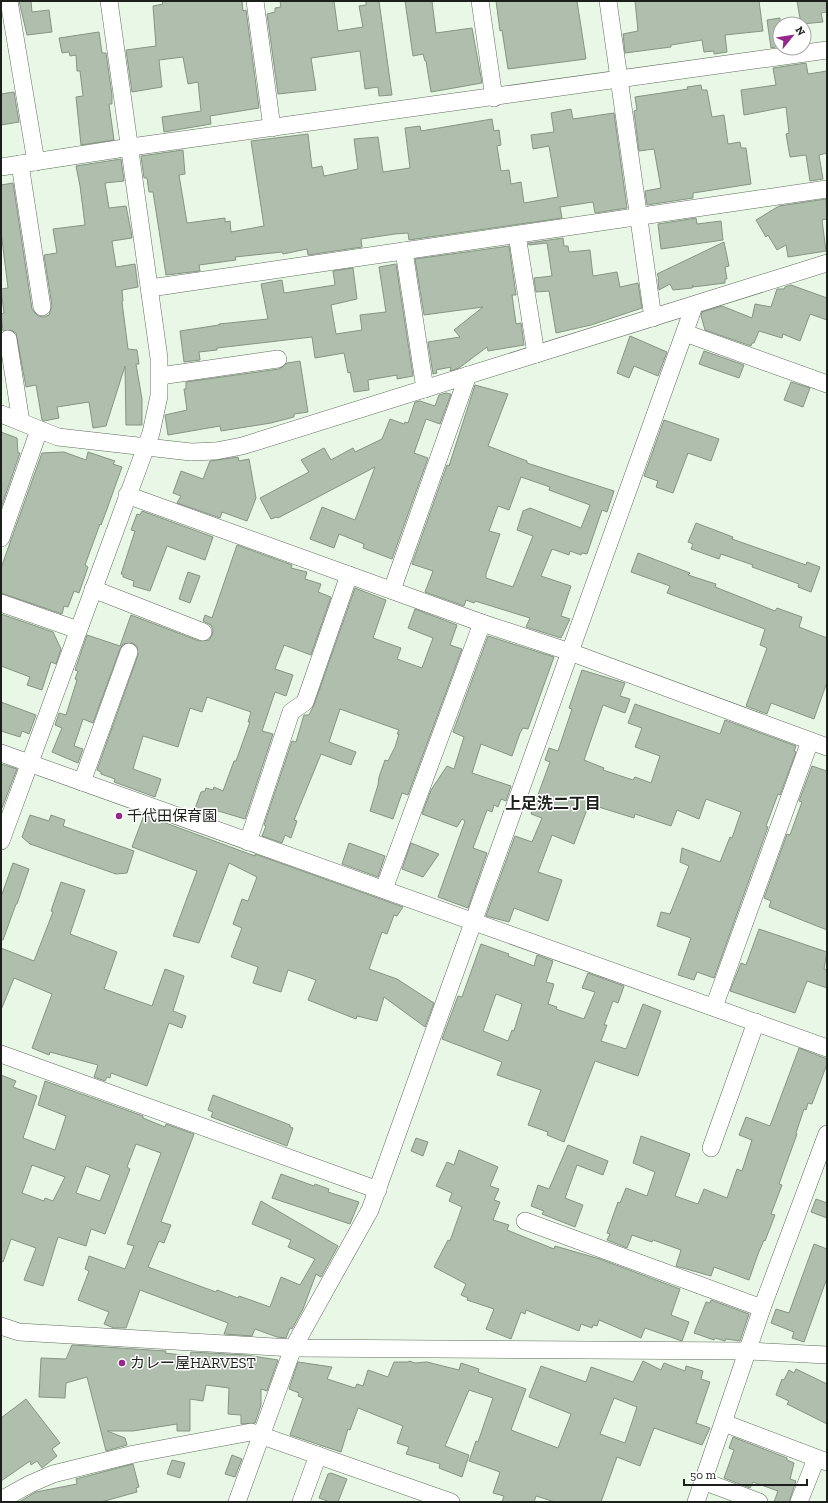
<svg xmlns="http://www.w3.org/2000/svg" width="828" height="1503" font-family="'Zilla Slab','Noto Sans JP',serif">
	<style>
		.building { fill: #b0bfad; stroke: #869483; fill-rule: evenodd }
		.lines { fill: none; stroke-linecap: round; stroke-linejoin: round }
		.street-casing { stroke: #5f6d5d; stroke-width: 18 }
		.street { stroke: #fff; stroke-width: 17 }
		.poi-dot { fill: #95288a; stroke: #fff; stroke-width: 1.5 }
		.labels { text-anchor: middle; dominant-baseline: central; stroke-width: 3; stroke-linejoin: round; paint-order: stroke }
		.poi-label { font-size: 15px; fill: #1b201a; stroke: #fff; text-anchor: start }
		.neighbourhood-label { font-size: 16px; font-weight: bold; fill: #1b201a; stroke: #fff }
	</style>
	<rect width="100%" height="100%" fill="#e9f8e6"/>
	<g class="building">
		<polygon points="19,1 31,1 32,12 49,10 52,32 27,35"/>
		<polygon points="162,1 242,1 243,11 246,10 259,108 210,116 211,124 164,132 162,117 201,111 198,82 188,84 183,57 159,60 162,87 132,92 126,50 156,46 153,6 163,4"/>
		<polygon points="280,1 334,1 338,31 363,27 359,6 366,5 366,1 379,1 392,95 379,96 378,87 365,89 360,51 311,58 316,90 278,94 267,14 275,12 275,8 281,7"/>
		<polygon points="405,1 432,1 436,33 472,28 482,83 431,92 426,61 425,61 423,54 413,56"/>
		<polygon points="496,1 577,1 586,59 508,69 502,30 500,31"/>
		<polygon points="635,1 759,1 763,31 725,35 727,52 714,54 714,51 704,52 702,40 671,45 671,47 625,53 623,34 638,31"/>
		<polygon points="797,1 827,1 827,12 821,13 823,22 801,24"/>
		<polygon points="780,18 780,46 771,48 767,20"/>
		<polygon points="99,32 102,53 106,53 112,95 112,104 109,104 114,140 81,145 76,97 83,96 80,71 77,71 76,55 70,56 69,52 62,53 59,38"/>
		<polygon points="806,63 808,74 827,71 827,153 819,155 823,179 810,181 806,155 790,157 786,134 789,133 786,107 744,115 741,90 776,85 773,68"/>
		<polygon points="701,85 702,90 707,90 712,117 724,115 728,144 740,142 741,148 746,148 751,184 693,193 693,198 647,205 645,191 661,188 654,149 639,151 634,111 637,110 635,97 688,89 687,87"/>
		<polygon points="14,92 19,122 1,125 1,94"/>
		<polygon points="571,109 573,119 614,113 627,208 595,213 593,202 560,207 562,218 409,240 408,233 395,234 361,239 362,247 308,255 307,249 283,254 282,252 235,257 236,260 199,265 200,271 166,275 153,192 149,192 147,178 144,178 141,156 183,150 185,174 179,175 187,223 225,218 225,222 230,221 231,232 264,226 251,141 308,134 312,168 322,166 324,176 358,169 354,139 378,137 383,172 410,168 405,128 420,126 421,131 492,119 494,131 499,130 501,145 497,146 501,171 509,170 511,184 521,182 524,203 558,197 549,146 533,149 531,135 554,132 551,113"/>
		<polygon points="121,159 124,181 105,183 109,208 126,206 131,231 132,238 112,241 116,267 135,264 138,287 122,290 123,301 122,302 128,349 137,350 139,364 136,364 142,399 142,425 126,425 125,366 106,426 93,428 89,402 57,407 59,418 44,421 42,420 36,385 26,387 16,333 11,330 3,331 1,314 4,313 1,289 8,288 1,232 1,185 13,183 32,309 38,316 44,317 49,315 52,306 44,255 57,253 53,229 85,225 80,186 76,166"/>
		<polygon points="826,199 827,219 822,220 826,251 788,257 786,245 777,250 768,235 766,237 756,220 779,206"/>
		<polygon points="696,218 697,224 721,221 723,240 661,249 658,224"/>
		<polygon points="563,238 564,246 568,246 569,252 590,250 593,276 617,272 620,287 638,283 642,308 591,325 556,333 549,291 536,292 534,278 552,276 547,243 529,245 528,243"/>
		<polygon points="724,242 729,266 725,267 727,279 725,279 725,283 693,287 693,285 692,288 673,290 670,284 659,290 658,279 659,279 657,274"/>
		<polygon points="509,246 516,295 512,295 516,324 521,323 524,345 488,351 487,347 459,368 450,371 451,367 436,370 437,373 433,374 428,342 460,337 454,330 483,307 424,315 415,259"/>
		<polygon points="396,264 413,376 397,379 397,375 368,380 369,390 354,392 350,372 348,373 344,353 315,358 312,337 217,348 217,350 199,352 200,360 184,362 180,331 219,325 219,324 268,319 261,284 282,280 284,293 335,285 333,271 353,268 357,299 331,305 336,334 362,330 360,315 386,312 379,267"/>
		<polygon points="791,285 827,298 827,320 810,314 800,341 783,334 782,338 759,331 754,343 752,343 751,346 705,330 701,316 702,312 722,306 752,318 755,304 771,307 777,289 784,289 785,287"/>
		<polygon points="630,336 667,352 658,376 634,366 629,378 617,373"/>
		<polygon points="704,351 744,365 739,378 699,364"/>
		<polygon points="300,361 308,412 294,414 294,417 271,423 221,431 220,426 168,435 165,415 187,410 184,389 186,389 186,382 279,369 287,363"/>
		<polygon points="791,382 810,388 803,407 784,400"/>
		<path d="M 475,385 L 508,394 L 488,446 L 527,461 L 527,463 L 614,491 L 607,512 L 602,510 L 587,554 L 582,553 L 581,555 L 570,551 L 569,555 L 552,549 L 541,576 L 571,586 L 561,616 L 570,619 L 561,638 L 526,627 L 530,618 L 475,601 L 474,603 L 466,600 L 464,606 L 425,592 L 433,571 L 412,564 L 447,465 L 449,466 ZM 521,477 L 550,487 L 549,490 L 590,505 L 581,528 L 530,508 L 523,511 L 517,530 L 533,536 L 513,587 L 486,578 L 486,574 L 500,534 L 489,531 L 498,506 L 509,510 Z"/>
		<polygon points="446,393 451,394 440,424 426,419 414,453 428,458 392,559 363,548 364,544 339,534 334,548 310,539 322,507 355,520 375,467 278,518 277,517 271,519 260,498 309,472 301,460 324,448 331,460 353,448 355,452 382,439 390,419 404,424 405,422 408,423 415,402 420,401 435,406 439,395"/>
		<polygon points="664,420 719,439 711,461 688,453 673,493 656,487 658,481 644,476"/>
		<polygon points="1,432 17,438 18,453 20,453 1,508"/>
		<polygon points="64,452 86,460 88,452 115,461 113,464 122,467 107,509 101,525 100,524 85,565 88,567 79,593 74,591 68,607 64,606 62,614 1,593 1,568 42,453"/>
		<polygon points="238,457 239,461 249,459 256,498 247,521 222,512 220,518 177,503 181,496 173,493 181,471 203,479 210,461"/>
		<polygon points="142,511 213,537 205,560 167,546 150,591 133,586 134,581 123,577 123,574 121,574 135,531 131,530 137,514 140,515"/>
		<polygon points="696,523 733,537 732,539 806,565 807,562 820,567 811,592 798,587 799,584 752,567 753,565 721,554 719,559 691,549 693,544 688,542"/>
		<polygon points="237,545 292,565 291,568 307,572 305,579 321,584 318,592 331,597 311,655 284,645 275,669 293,675 286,696 275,692 262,731 273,734 245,819 215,810 212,818 194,811 201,792 205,791 206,788 213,790 214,787 223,791 234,761 236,761 250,722 248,722 251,712 207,697 202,712 190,708 178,747 143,736 133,769 161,779 155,797 114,782 115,779 101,774 101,772 97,770 138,655 137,646 132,643 123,644 120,649 93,723 83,719 74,746 83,749 78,763 52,752 62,728 55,725 59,713 66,715 77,680 75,679 78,671 75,670 87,635 120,646 131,615 199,641 209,640 212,635 213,630 211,625 203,621 205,615 212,618"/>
		<polygon points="638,553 690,573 688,575 716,584 715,587 748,600 775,611 777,608 802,617 799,627 827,638 827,682 814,719 771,703 767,714 746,706 767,648 760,645 765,629 667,593 670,586 631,572"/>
		<polygon points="188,572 200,576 190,603 179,599"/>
		<polygon points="355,588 386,600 373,638 401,648 397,659 422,668 433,638 408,628 415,609 457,625 450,645 462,649 408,795 402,793 393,819 370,811 378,785 379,777 385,760 388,761 395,747 399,734 397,734 399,730 340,709 329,742 356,752 351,765 321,754 294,820 297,821 291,838 285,835 282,843 262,836 266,826 264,825 292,741 296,742 304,715 309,715 314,705"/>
		<polygon points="1,614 53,632 61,649 56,664 51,662 42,690 27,685 30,677 1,666"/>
		<polygon points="488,636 554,657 528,729 523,728 520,733 512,756 481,744 472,773 511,786 506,801 501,799 498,807 494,805 492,812 487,810 473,848 487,853 468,908 438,897 465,821 462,819 457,827 422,814 431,790 447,766 454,769 464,737 453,732"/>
		<polygon points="582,670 625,683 620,696 630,699 625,713 603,705 584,760 604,768 603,770 633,780 635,777 651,783 660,756 635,747 642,728 628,723 635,704 720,734 725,720 796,746 794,751 796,752 780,795 778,794 766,826 768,827 714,978 697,972 694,980 678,975 691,938 657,926 661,912 670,914 689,866 680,862 682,848 720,862 730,837 732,838 741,812 706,799 699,819 677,810 671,826 635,814 634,818 589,804 574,844 552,835 538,872 562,880 548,921 514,908 509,922 486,916 515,836 532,842 542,818 531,814 550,762 545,760 549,748 558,751 572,709 569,708"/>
		<polygon points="1,702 36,715 29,734 22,731 20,737 1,731"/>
		<polygon points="1,764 17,769 2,808 1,808"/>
		<polygon points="812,766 827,771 827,930 769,907 771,901 764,898 787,834 790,835 802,802 799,801"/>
		<polygon points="30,815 49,821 51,815 65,820 63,826 134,851 127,873 116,874 30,844 22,837"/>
		<polygon points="144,815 255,856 255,854 403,907 397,916 394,915 387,934 382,932 369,969 397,979 434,1003 425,1027 384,997 377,1021 357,1016 356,1019 308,1000 316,980 288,970 281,992 253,983 258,967 231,957 242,928 233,924 242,899 248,901 257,877 229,863 199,943 173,936 197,871 132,847"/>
		<polygon points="349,843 385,856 378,877 342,864"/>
		<polygon points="411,843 439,854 423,877 402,869"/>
		<polygon points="13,863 29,869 17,904 16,904 3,940 1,940 1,897"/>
		<polygon points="61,882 85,890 70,934 117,952 104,989 152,1006 165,969 184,976 173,1011 186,1016 182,1028 169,1023 147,1086 111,1073 110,1078 107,1077 105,1081 94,1077 98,1065 50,1052 49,1055 32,1048 52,994 14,978 1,1010 1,948 34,961 53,912 51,911"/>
		<polygon points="759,929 827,952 824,969 827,970 827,988 807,981 795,1013 730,991 741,963 746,965"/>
		<path d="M 481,944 L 509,954 L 508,956 L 534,966 L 537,955 L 553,961 L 546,982 L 554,984 L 548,1004 L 557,1007 L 556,1009 L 584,1019 L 595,992 L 582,988 L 588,973 L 624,986 L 618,1003 L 613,1001 L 604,1025 L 607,1025 L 601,1041 L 626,1049 L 643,1004 L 661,1011 L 638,1076 L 595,1061 L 564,1142 L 547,1135 L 548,1132 L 528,1125 L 541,1090 L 497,1075 L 502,1062 L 442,1039 L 458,996 L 462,997 ZM 496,994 L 522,1004 L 514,1031 L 512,1030 L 508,1041 L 483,1031 Z"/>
		<polygon points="799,1048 827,1059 827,1064 812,1104 808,1103 806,1110 804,1109 796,1133 797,1134 779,1184 782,1185 771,1214 775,1215 765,1241 764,1240 758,1254 749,1280 714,1267 711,1276 676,1266 681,1250 653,1240 652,1242 632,1235 627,1248 607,1240 610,1234 607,1233 618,1202 620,1203 626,1188 647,1196 655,1172 633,1163 641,1136 690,1154 675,1196 698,1204 704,1189 727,1198 737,1169 742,1171 752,1140 739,1135 746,1117 770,1126"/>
		<path d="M 1,1075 L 16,1081 L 13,1087 L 37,1096 L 23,1138 L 55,1150 L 66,1116 L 38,1105 L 45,1081 L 143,1116 L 143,1118 L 165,1127 L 166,1124 L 194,1134 L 161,1222 L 171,1225 L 164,1243 L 159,1241 L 148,1267 L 216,1292 L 217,1290 L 238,1298 L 239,1296 L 270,1307 L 281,1277 L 300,1285 L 315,1259 L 288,1247 L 291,1240 L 252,1224 L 261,1201 L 338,1246 L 321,1277 L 316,1274 L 303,1309 L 292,1329 L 290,1328 L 286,1338 L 277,1337 L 255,1329 L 252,1336 L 224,1334 L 228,1323 L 140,1290 L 126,1328 L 114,1328 L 104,1324 L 109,1312 L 78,1300 L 89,1271 L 85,1269 L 89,1256 L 125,1269 L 134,1246 L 127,1244 L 161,1153 L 136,1144 L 127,1167 L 130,1169 L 105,1234 L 91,1229 L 86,1246 L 58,1237 L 43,1286 L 24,1280 L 36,1248 L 11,1239 L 3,1262 L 1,1261 ZM 32,1165 L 65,1177 L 53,1201 L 45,1198 L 44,1201 L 22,1193 ZM 86,1166 L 110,1175 L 100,1201 L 76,1193 Z"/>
		<polygon points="213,1095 290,1125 290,1127 293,1128 287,1146 211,1117 213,1112 208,1110"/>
		<polygon points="416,1138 428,1142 423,1156 411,1151"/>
		<polygon points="568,1145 608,1161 603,1175 577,1165 565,1198 583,1205 575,1227 542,1214 544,1211 531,1206 538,1185 549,1189"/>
		<polygon points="459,1150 498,1167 490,1186 499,1189 494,1200 500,1202 493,1220 509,1225 507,1230 554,1249 555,1246 600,1259 680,1289 671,1315 689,1322 682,1341 645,1328 641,1338 599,1320 597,1326 593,1325 592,1328 581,1324 579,1331 526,1310 525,1314 521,1312 511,1339 486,1329 494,1309 467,1300 468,1298 461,1295 466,1284 434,1267 448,1240 450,1241 462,1207 449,1201 452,1193 436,1186 447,1162 454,1165"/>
		<polygon points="281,1174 314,1186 315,1184 329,1189 328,1192 359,1202 350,1224 272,1198"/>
		<polygon points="816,1199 827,1203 827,1218 811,1212"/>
		<polygon points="814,1244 827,1249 827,1278 804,1342 792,1338 794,1332 771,1323 776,1309 789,1313"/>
		<polygon points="711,1300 749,1314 740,1341 726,1339 725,1341 715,1338 714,1340 694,1333 706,1302 710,1303"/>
		<polygon points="72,1345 166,1351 165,1353 190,1356 191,1352 246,1355 278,1360 267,1391 261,1389 261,1405 255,1423 241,1424 241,1415 228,1414 229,1388 206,1385 203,1401 190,1399 190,1431 177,1431 177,1424 133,1431 107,1431 125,1438 127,1445 106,1451 87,1377 66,1383 65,1398 39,1397 41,1358 66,1359"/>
		<path d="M 409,1361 L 415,1363 L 427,1362 L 459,1370 L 461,1363 L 479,1369 L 478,1372 L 526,1389 L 511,1430 L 558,1448 L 571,1414 L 529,1397 L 541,1366 L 586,1382 L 591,1367 L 633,1382 L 643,1361 L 661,1370 L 664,1363 L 685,1371 L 686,1366 L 703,1371 L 701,1379 L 710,1382 L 696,1423 L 710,1428 L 702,1445 L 654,1428 L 640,1466 L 617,1457 L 601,1502 L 555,1502 L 536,1496 L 534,1502 L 502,1502 L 504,1496 L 493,1493 L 500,1472 L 469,1461 L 476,1441 L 478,1442 L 493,1398 L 469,1390 L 445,1446 L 469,1455 L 462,1477 L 439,1468 L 440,1464 L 406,1454 L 409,1447 L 397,1443 L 403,1426 L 358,1408 L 350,1430 L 348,1429 L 341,1452 L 290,1435 L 303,1398 L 298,1396 L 299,1393 L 289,1389 L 298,1362 L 332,1367 L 327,1379 L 355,1388 L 357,1384 L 363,1386 L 368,1370 L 388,1377 L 394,1362 L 408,1362 ZM 614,1398 L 637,1407 L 625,1443 L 600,1434 Z"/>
		<polygon points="796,1369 827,1384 827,1424 787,1404 789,1401 776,1395 782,1379 784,1380 789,1370 794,1373"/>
		<polygon points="26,1399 60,1443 52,1449 57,1456 42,1468 37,1461 31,1465 30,1461 1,1481 1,1418"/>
		<polygon points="733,1437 787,1458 787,1460 794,1463 790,1479 796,1481 789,1502 774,1502 778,1491 753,1482 750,1488 724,1478 734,1450 729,1448"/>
		<polygon points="232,1455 242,1459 235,1477 225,1474"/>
		<polygon points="172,1460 185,1463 180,1478 167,1474"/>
		<polygon points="133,1464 139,1487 136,1488 137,1492 101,1502 19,1502 36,1492 77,1484 76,1479"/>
		<polygon points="331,1473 347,1479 338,1502 330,1502 319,1498 328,1474"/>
	</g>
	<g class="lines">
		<defs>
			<g id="street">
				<polyline points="9,1 36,162"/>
				<polyline points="255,1 272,128"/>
				<polyline points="480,1 494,98"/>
				<polyline points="608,1 653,318"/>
				<polyline points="20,164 42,307"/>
				<polyline points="1,167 131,147 827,50"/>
				<polyline points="517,235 536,354"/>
				<polyline points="404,251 425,389"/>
				<polyline points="150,288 827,189"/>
				<polyline points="685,333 827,384"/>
				<polyline points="8,339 21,422"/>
				<polyline points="160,376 278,359"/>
				<polyline points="1,414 58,437 191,452 216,451 242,446 827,263"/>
				<polyline points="127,495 482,623 570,652 827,747"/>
				<polyline points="1,538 39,430"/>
				<polyline points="93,589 203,632"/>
				<polyline points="392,590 468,375"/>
				<polyline points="1,603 78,630"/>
				<polyline points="1,753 827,1048"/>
				<polyline points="82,782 129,652"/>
				<polyline points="1,841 151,433 159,396 159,358 109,1"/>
				<polyline points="248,842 291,712 305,702 349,575"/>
				<polyline points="384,889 482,623"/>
				<polyline points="714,1007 810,741"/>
				<polyline points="1,1054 378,1190"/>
				<polyline points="711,1148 756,1022"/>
				<polyline points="525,1221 762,1308"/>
				<polyline points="1,1326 19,1332 293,1348 748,1351 827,1355"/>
				<polyline points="724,1423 827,1462"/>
				<polyline points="703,1481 759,1502"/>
				<polyline points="1,1500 30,1484 53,1474 134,1454 251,1432 451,1502"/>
				<polyline points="237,1502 293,1348 370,1210 694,306"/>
				<polyline points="301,1502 318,1455"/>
				<polyline points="696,1502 762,1308 827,1134"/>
				<polyline points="799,1502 816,1459"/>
			</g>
		</defs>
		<use href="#street" class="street-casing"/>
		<use href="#street" class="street"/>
	</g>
	<g class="poi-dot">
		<circle cx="119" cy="816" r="4"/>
		<circle cx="122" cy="1363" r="4"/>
	</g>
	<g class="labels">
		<g class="poi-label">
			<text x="127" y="816">千代田保育園</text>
			<text x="130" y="1363">カレー屋HARVEST</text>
		</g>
		<g class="neighbourhood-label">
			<text x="553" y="803">上足洗二丁目</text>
		</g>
	</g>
	<rect width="828" height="1503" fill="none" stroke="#1b201a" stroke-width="4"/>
	<g transform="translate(792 36) rotate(60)"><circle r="19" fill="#ffffff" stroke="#a4a6a3"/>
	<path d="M0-3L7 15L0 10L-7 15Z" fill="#95288a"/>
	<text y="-6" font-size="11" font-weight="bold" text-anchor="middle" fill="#1b201a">N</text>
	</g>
	<path d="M684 1479v6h123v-6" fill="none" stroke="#1b201a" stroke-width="2"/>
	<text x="690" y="1479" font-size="12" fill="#1b201a" stroke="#ffffff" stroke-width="3" paint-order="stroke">50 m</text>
</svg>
